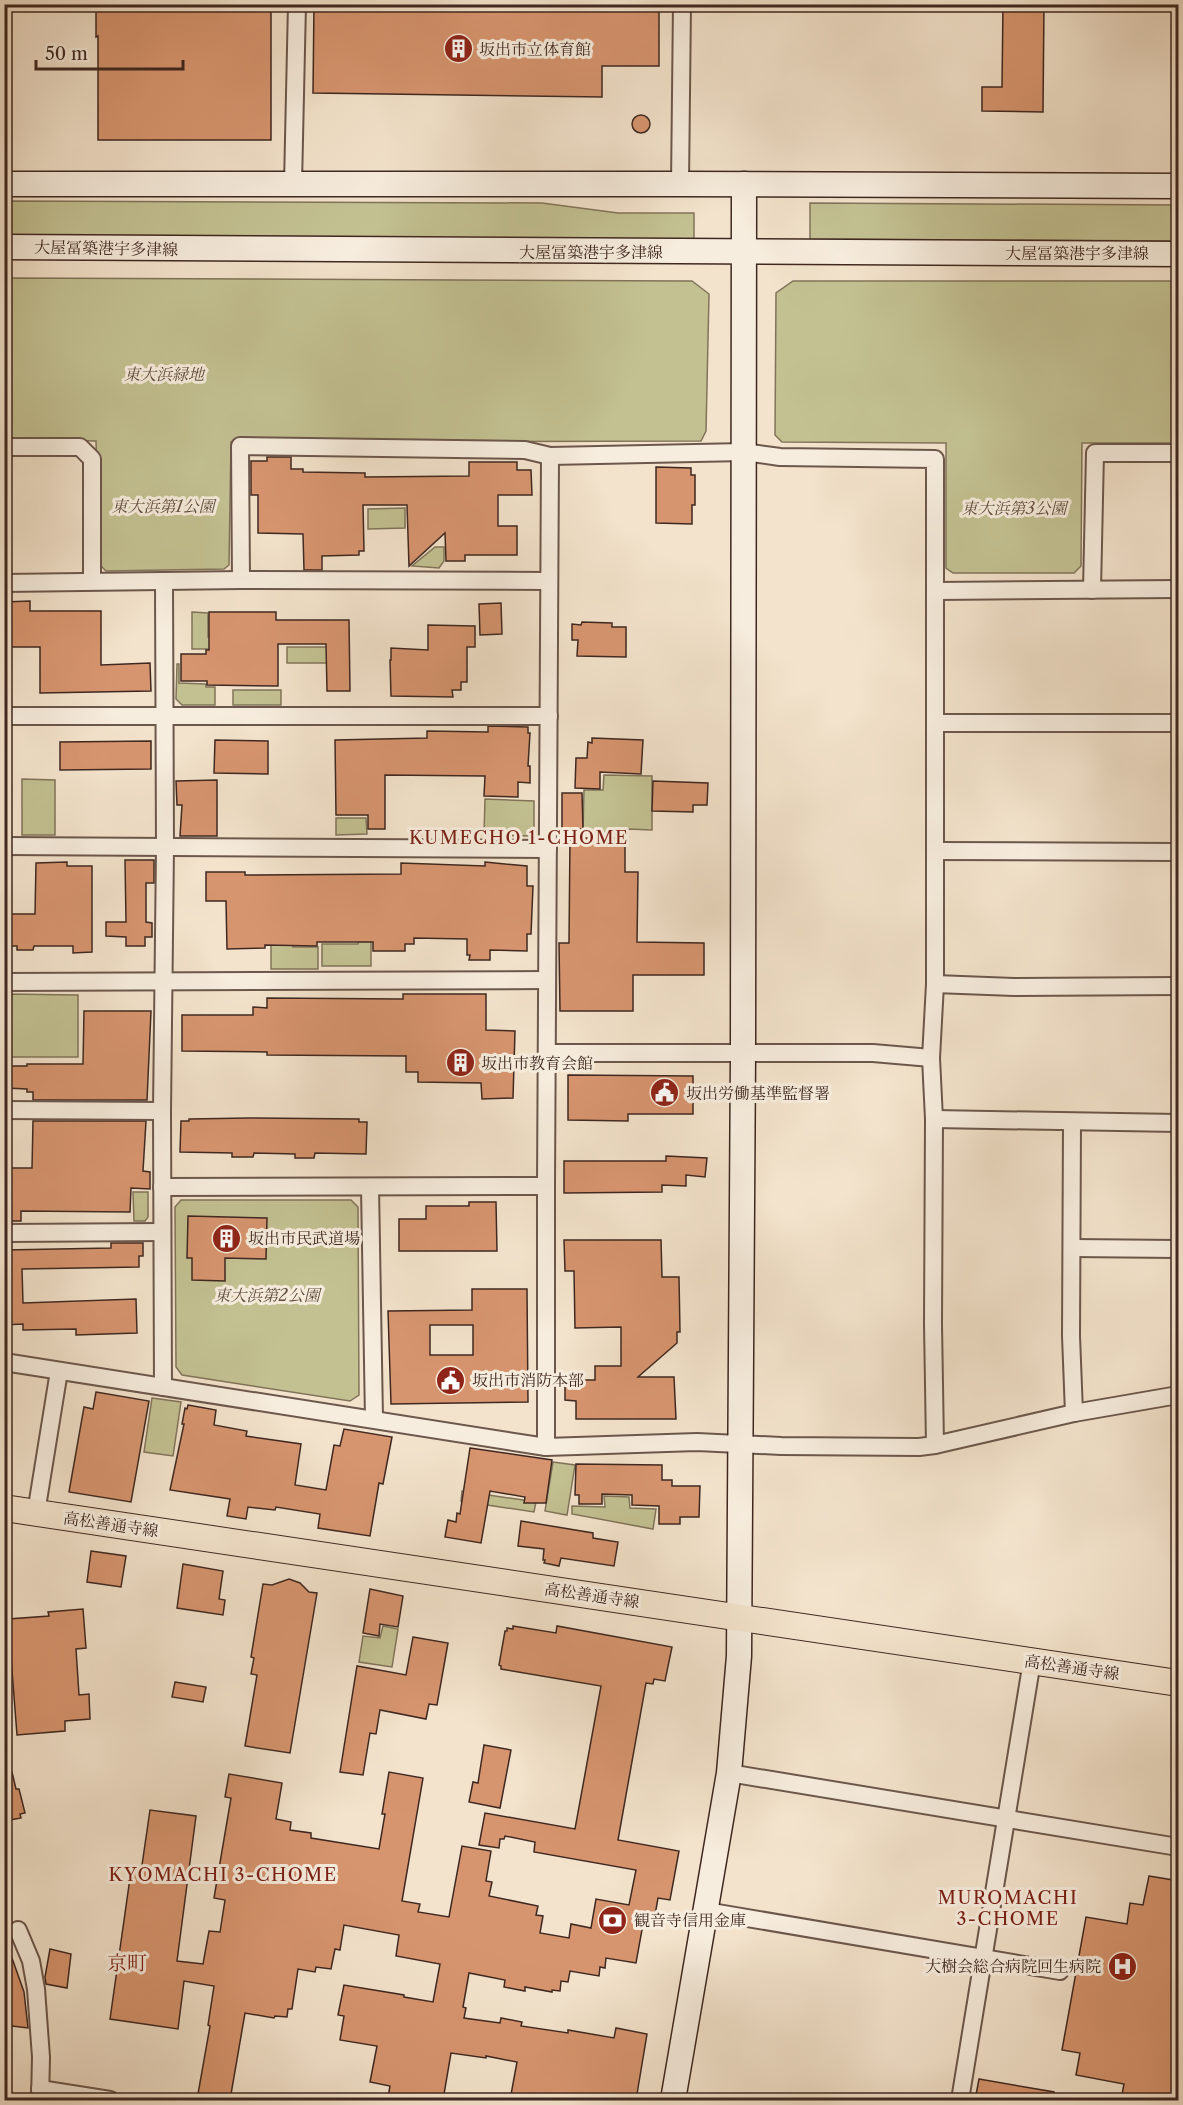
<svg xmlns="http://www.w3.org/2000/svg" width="1183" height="2105" font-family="'Libre Caslon Text','Noto Serif JP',serif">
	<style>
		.green { fill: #c3c192; stroke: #81745a; stroke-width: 1.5 }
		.building { fill: #d7956f; stroke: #3f2821; stroke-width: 1.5; fill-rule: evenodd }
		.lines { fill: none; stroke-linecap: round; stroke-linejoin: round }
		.street-casing { stroke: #6c574c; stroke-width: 20 }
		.secondary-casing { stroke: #3f2821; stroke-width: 27 }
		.primary-casing { stroke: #3f2821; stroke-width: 28 }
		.street { stroke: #f7edde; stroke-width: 16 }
		.secondary { stroke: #f7edde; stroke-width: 24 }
		.primary { stroke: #f3e3cc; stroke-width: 26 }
		.labels { text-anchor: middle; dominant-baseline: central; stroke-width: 6; stroke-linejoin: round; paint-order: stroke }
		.poi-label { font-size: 16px; fill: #3f2821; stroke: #f7edde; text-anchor: start }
		.street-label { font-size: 16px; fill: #3f2821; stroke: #f7edde }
		.park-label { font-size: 16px; font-style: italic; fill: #604e3d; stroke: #f7edde }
		.neighbourhood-label { font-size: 18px; letter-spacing: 1.5px; fill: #7a1f14; stroke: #f7edde }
		.quarter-label { font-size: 20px; fill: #7a1f14; stroke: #f7edde }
	</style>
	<rect width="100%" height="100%" fill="#f3e3cc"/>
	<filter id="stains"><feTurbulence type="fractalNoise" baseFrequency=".00333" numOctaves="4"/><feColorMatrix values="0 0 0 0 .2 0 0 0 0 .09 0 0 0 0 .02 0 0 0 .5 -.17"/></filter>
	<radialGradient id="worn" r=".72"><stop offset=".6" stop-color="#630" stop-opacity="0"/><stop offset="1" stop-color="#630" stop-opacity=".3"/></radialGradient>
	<g class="green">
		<polygon points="5,201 542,203 618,213 694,213 694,240 5,238"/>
		<polygon points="810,203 1178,205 1178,241 810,239"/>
		<polygon points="5,278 692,281 709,294 706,431 701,441 231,442 229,565 224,569 106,571 99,564 96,441 5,440"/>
		<polygon points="793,281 1178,281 1178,443 1082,443 1081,566 1074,573 953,573 946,568 946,443 782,442 775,435 776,293"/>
		<polygon points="405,508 405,528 368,529 368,509"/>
		<polygon points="435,547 444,547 444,561 439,568 412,566"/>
		<polygon points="192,612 208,613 208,637 276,638 232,649 192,649"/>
		<rect x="287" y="647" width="60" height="16"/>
		<polygon points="177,664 179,664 179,683 206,684 206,687 215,687 215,705 182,705 176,699"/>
		<rect x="233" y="690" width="48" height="15"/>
		<polygon points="604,775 652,776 652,830 627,829 627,833 583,832 584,790 603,790"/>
		<polygon points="22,779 55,780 55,835 22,835"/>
		<polygon points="485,799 534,801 534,836 484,835"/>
		<polygon points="336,818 366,818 367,834 336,835"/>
		<polygon points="271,936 292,942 293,947 318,947 318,969 271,969"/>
		<polygon points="359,936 371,937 371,966 322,966 322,944 358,944"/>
		<polygon points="5,994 78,995 78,1057 5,1057"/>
		<polygon points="133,1192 148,1192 148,1217 145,1221 134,1221"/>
		<polygon points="181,1200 351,1200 358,1207 359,1395 350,1401 182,1375 176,1367 175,1207"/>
		<polygon points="152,1398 181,1402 173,1456 144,1452"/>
		<polygon points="553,1462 575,1465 567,1515 545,1511"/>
		<polygon points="462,1491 536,1502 534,1512 461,1501"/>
		<polygon points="604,1496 629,1497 630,1508 656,1509 653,1529 572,1514 572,1506 605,1507"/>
		<polygon points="383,1626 398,1629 392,1667 359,1662 363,1636 380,1638"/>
	</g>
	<g class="building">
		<polygon points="96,4 271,4 271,140 98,140 98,36 96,37"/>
		<polygon points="314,4 659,4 659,66 602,66 602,97 313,93"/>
		<polygon points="1003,4 1044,4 1043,112 982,111 982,87 1002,87"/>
		<circle cx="641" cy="124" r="9"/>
		<polygon points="267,457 291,457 291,469 303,469 303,472 365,473 365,477 469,476 469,462 517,462 517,470 531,470 532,495 498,495 498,526 517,526 517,555 465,555 465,561 446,561 445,533 409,566 407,505 363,505 364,551 359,551 359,555 322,556 322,570 304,570 303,534 258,533 258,495 251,495 251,461 267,461"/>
		<polygon points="656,467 691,468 691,475 695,475 695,505 692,505 692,524 656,523"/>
		<polygon points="30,601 30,611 101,611 101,665 150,663 151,691 40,693 40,647 4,647 4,602"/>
		<polygon points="501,603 502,634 480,635 479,604"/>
		<polygon points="209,612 276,612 276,620 349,620 350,691 327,691 326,644 278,644 278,686 207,685 207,681 181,681 181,654 206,654 206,650 209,650"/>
		<polygon points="582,622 612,623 612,627 626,627 626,657 577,656 578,640 572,640 572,624 581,625"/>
		<polygon points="428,625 475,626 475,647 467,647 467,682 461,682 461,690 452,690 453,697 391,696 390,660 391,660 391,648 428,650"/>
		<polygon points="488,726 528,727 528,733 530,733 528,766 530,766 530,783 518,782 518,797 484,796 485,776 385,775 385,829 368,829 368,815 336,815 335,740 427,738 427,731 488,732"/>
		<polygon points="592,738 643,740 641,774 600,772 600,789 575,788 576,758 587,758 588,742 592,743"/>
		<polygon points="215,740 268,741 268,774 214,773"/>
		<polygon points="151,741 151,769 60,770 60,742"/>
		<polygon points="217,780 217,836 180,836 182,805 177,805 176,781"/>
		<polygon points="653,781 708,783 707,805 693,805 693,812 652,811"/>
		<polygon points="562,793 582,793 583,829 562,829"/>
		<polygon points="570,838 625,838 625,872 638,872 637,942 704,943 704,975 633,975 633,1011 560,1011 559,943 569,943"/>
		<polygon points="125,860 154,860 154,883 146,883 146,922 152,923 152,937 145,937 145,946 126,946 126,937 106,936 106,922 126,922"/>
		<polygon points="67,862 67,866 92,866 92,952 73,953 73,946 34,946 33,950 17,950 17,946 4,946 4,914 35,914 36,863"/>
		<polygon points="485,862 527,866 527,886 533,886 531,934 527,934 527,951 490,950 490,960 469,960 470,955 467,955 467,939 414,938 414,944 405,944 405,951 373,951 373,942 317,942 317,946 265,945 265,948 227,949 226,901 206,901 206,872 245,872 245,875 401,874 401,863 485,866"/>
		<polygon points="403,994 486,994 486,1030 515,1031 513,1098 482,1099 481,1083 418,1082 418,1072 406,1072 406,1056 267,1055 267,1052 182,1051 182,1015 253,1015 253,1007 267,1008 267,998 403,999"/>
		<polygon points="84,1011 151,1011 147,1100 33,1100 33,1092 27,1092 27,1089 6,1088 4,1066 27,1066 27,1064 83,1064"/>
		<polygon points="568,1075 693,1076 693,1114 628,1114 628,1121 568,1120"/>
		<polygon points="249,1118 359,1119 359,1122 367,1122 366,1154 315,1153 314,1158 295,1158 295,1154 254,1153 253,1157 232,1157 232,1153 180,1152 181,1121 189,1121 189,1119"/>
		<polygon points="33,1121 146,1121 143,1171 150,1172 150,1189 131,1188 130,1212 21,1211 21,1221 4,1221 4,1168 32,1168"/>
		<polygon points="666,1156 707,1158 705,1177 686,1175 686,1186 662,1185 662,1192 564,1193 564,1161 666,1161"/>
		<polygon points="469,1202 496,1202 497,1251 399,1251 399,1219 426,1219 426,1206 469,1206"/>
		<polygon points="188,1216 267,1218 266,1259 225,1258 225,1281 192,1280 192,1258 187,1258"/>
		<polygon points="564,1240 661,1240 662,1277 679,1277 680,1332 677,1332 677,1343 638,1377 674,1377 676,1419 576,1419 576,1401 565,1400 565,1380 595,1380 595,1366 621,1366 621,1327 575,1328 574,1271 565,1271"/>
		<polygon points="111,1243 143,1243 143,1256 139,1256 139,1267 22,1269 23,1303 136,1299 137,1333 76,1335 76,1329 23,1330 23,1324 4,1325 4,1250 111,1248"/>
		<path d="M 472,1289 L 527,1289 L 528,1402 L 391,1404 L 388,1311 L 472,1310 ZM 430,1325 L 473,1325 L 473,1355 L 430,1355 Z"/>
		<polygon points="96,1392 149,1401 131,1502 69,1492 84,1407 93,1409"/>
		<polygon points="188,1405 216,1410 214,1425 247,1431 246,1436 301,1444 295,1485 326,1490 334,1445 340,1446 344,1429 392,1437 383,1484 379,1483 370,1536 318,1528 320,1514 276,1507 275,1510 248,1507 246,1519 227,1516 230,1499 170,1490 184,1424 182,1424 185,1408 187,1409"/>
		<polygon points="470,1448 552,1460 546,1503 524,1503 525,1497 490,1491 481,1543 445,1537 448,1520 456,1522 457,1513 460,1514"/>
		<polygon points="576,1464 662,1465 662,1480 672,1480 672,1486 700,1486 699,1517 680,1517 680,1524 659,1524 659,1506 632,1505 632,1495 602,1494 602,1504 579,1504 579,1495 575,1495"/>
		<polygon points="521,1521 593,1533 593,1538 618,1542 614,1566 561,1558 559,1566 544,1563 545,1560 543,1560 544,1549 518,1546"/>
		<polygon points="91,1551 126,1556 121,1587 87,1582"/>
		<polygon points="183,1564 223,1571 219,1599 225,1600 223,1615 177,1608"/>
		<polygon points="289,1579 300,1583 309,1592 317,1593 290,1753 245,1746 257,1675 251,1674 254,1658 251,1657 263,1584 272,1585"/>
		<polygon points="370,1589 403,1596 398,1627 380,1624 379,1636 363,1633"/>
		<polygon points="83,1609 86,1648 76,1649 79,1695 89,1694 90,1719 65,1721 65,1731 17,1735 8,1619 49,1616 48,1612"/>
		<polygon points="513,1626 556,1633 557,1626 672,1647 665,1681 654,1679 653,1684 646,1683 618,1840 679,1851 670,1900 658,1898 655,1915 645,1913 636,1963 606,1958 605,1968 600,1967 599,1976 570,1971 568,1982 561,1981 560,1991 552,1990 552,1992 525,1987 525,1991 504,1987 505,1980 469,1973 463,2007 466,2008 464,2018 500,2023 501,2018 522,2022 521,2026 568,2033 568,2030 614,2038 616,2028 647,2034 636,2100 510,2100 517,2062 486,2056 486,2058 451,2053 443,2100 408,2100 388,2097 390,2086 370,2082 377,2046 340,2040 344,2016 338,2015 344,1985 404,1995 404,1997 433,2002 440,1964 396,1956 399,1935 344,1925 340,1950 335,1949 331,1969 316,1967 315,1972 298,1969 292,2009 288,2009 287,2017 275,2016 274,2018 245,2013 230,2100 198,2094 210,2026 208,2025 214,1986 184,1981 178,2029 110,2019 131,1871 141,1872 150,1810 196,1816 177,1961 203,1964 209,1931 220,1932 225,1900 214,1898 231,1798 225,1797 229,1774 282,1783 276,1819 291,1822 290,1830 311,1833 311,1838 379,1849 385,1814 382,1814 389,1772 423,1778 402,1901 420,1904 418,1912 449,1917 462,1846 491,1851 486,1881 492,1882 489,1896 538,1906 536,1915 543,1916 540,1933 569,1938 571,1924 591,1928 596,1899 629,1905 636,1870 534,1852 535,1842 505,1836 504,1839 500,1839 499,1848 479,1845 485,1813 575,1829 601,1686 501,1669 501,1666 499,1665 505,1631 507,1631 507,1628 513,1629"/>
		<polygon points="413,1637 448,1643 437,1705 429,1704 426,1719 380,1710 376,1734 370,1733 363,1775 340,1772 357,1666 406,1675"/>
		<polygon points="175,1682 206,1687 203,1702 172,1697"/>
		<polygon points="484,1745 511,1750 500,1808 469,1802 473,1782 478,1783"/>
		<polygon points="12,1772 16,1789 19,1789 25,1813 20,1814 21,1818 4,1821 4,1773"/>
		<polygon points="1149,1876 1179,1881 1179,2100 1121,2100 1124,2084 1076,2075 1080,2053 1062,2050 1086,1917 1127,1924 1130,1903 1143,1905"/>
		<polygon points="4,1944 7,1944 24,1992 28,2028 4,2025"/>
		<polygon points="50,1949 71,1954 67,1988 46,1984 45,1977"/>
		<polygon points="979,2079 1054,2092 1054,2100 975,2100"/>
	</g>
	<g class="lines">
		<defs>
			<g id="street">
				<polyline points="293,184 297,4"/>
				<polyline points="680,184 682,4"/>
				<polyline points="4,447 80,447 92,459 92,581"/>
				<polyline points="241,580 240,446 525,450 550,456 744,452 780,457 935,459 935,984 931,1058 934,1119 933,1324 935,1445"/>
				<polyline points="4,583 241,580 549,581"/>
				<polyline points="1092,590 1095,453 1178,453"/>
				<polyline points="937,591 1178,589"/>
				<polyline points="4,716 549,716"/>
				<polyline points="936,723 1178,723"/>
				<polyline points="4,846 548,849"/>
				<polyline points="935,851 1178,852"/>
				<polyline points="4,982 547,980"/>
				<polyline points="935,984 1014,987 1178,986"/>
				<polyline points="547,1053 873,1053 931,1058"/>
				<polyline points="4,1110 162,1111"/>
				<polyline points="934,1119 1178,1123"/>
				<polyline points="1072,1123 1071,1336 1074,1413"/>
				<polyline points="162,1187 546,1186"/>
				<polyline points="370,1187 374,1419"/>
				<polyline points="4,1233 162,1232"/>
				<polyline points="1072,1248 1178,1249"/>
				<polyline points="4,1362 546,1447 697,1442 781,1446 919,1447 935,1445 1074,1413 1178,1395"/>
				<polyline points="163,1387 162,1111 165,848 164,581"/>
				<polyline points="546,1447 546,1186 550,456"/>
				<polyline points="36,1513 59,1371"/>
				<polyline points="729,1773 1178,1847"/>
				<polyline points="706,1911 1060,1971"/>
				<polyline points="18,1930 31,1961 36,1989 41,2057 40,2100"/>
				<polyline points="40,2089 110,2100"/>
				<polyline points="960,2100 1032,1661"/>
			</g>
			<g id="secondary">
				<polyline points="4,184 680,184 1178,186"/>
				<polyline points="4,247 1178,254"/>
				<polyline points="673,2100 729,1773 739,1656 743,1053 744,184"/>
			</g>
			<polyline id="primary" points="4,1508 1178,1683"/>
		</defs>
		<use href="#street" class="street-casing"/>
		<use href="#secondary" class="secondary-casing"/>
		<use href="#primary" class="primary-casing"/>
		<use href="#street" class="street"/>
		<use href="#secondary" class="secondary"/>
		<use href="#primary" class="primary"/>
	</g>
	<defs>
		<symbol id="building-disc" viewBox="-11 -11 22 22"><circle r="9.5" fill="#8f2418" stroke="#f7edde"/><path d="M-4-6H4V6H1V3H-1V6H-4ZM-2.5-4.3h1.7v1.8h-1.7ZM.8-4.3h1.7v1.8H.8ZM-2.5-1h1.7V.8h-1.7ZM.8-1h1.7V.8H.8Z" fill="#fff"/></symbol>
		<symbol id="civic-disc" viewBox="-11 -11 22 22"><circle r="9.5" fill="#8f2418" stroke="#f7edde"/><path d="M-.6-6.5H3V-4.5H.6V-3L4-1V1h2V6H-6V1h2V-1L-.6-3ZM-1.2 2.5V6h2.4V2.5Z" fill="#fff"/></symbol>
		<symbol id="bank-disc" viewBox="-11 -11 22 22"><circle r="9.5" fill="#8f2418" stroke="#f7edde"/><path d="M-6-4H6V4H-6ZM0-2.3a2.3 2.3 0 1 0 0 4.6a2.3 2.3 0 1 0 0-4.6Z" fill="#fff"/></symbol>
		<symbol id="hospital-disc" viewBox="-11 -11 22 22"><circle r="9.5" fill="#8f2418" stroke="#f7edde"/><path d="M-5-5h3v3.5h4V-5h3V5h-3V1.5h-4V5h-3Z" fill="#fff"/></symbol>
	</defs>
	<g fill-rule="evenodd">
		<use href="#building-disc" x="442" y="32" width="33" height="33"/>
		<use href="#building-disc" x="444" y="1046" width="33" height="33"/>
		<use href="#civic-disc" x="648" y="1076" width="33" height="33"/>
		<use href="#building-disc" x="210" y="1222" width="33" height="33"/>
		<use href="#civic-disc" x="434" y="1364" width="33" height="33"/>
		<use href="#bank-disc" x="596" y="1904" width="33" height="33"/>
		<use href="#hospital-disc" x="1106" y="1950" width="33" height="33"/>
	</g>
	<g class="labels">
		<g class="poi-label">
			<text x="479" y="49">坂出市立体育館</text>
			<text x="481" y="1063">坂出市教育会館</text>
			<text x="686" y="1093">坂出労働基準監督署</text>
			<text x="248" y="1238">坂出市民武道場</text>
			<text x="472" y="1380">坂出市消防本部</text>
			<text x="634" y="1920">観音寺信用金庫</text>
			<text x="1101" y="1966" text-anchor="end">大樹会総合病院回生病院</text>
		</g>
		<g class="street-label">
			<text transform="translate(106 248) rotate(1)">大屋冨築港宇多津線</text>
			<text x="591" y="252">大屋冨築港宇多津線</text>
			<text x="1077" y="253">大屋冨築港宇多津線</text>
			<text transform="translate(111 1524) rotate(8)">高松善通寺線</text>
			<text transform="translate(592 1595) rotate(8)">高松善通寺線</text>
			<text transform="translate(1072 1667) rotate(8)">高松善通寺線</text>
		</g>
		<g class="park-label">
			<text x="164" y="374">東大浜緑地</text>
			<text x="163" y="506">東大浜第1公園</text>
			<text x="1014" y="508">東大浜第3公園</text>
			<text x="267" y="1295">東大浜第2公園</text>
		</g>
		<g class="neighbourhood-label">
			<text x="519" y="838">KUMECHO 1-CHOME</text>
			<text x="223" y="1875">KYOMACHI 3-CHOME</text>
			<text x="1008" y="1898">MUROMACHI<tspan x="1008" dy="21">3-CHOME</tspan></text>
		</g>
		<g class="quarter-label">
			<text x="127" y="1963">京町</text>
		</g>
	</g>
	<rect width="1183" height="2105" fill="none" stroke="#f3e3cc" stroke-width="24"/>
	<rect x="6" y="6" width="1171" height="2093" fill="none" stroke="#3f2821" stroke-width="3"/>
	<rect x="12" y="12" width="1159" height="2081" fill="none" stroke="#3f2821" stroke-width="1.5"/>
	<path d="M36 60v9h147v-9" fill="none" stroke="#3f2821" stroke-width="3"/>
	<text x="45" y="60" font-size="18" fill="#3f2821" stroke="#f7edde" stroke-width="4.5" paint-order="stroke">50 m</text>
	<rect width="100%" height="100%" filter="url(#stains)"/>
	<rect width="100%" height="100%" fill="url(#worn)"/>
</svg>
